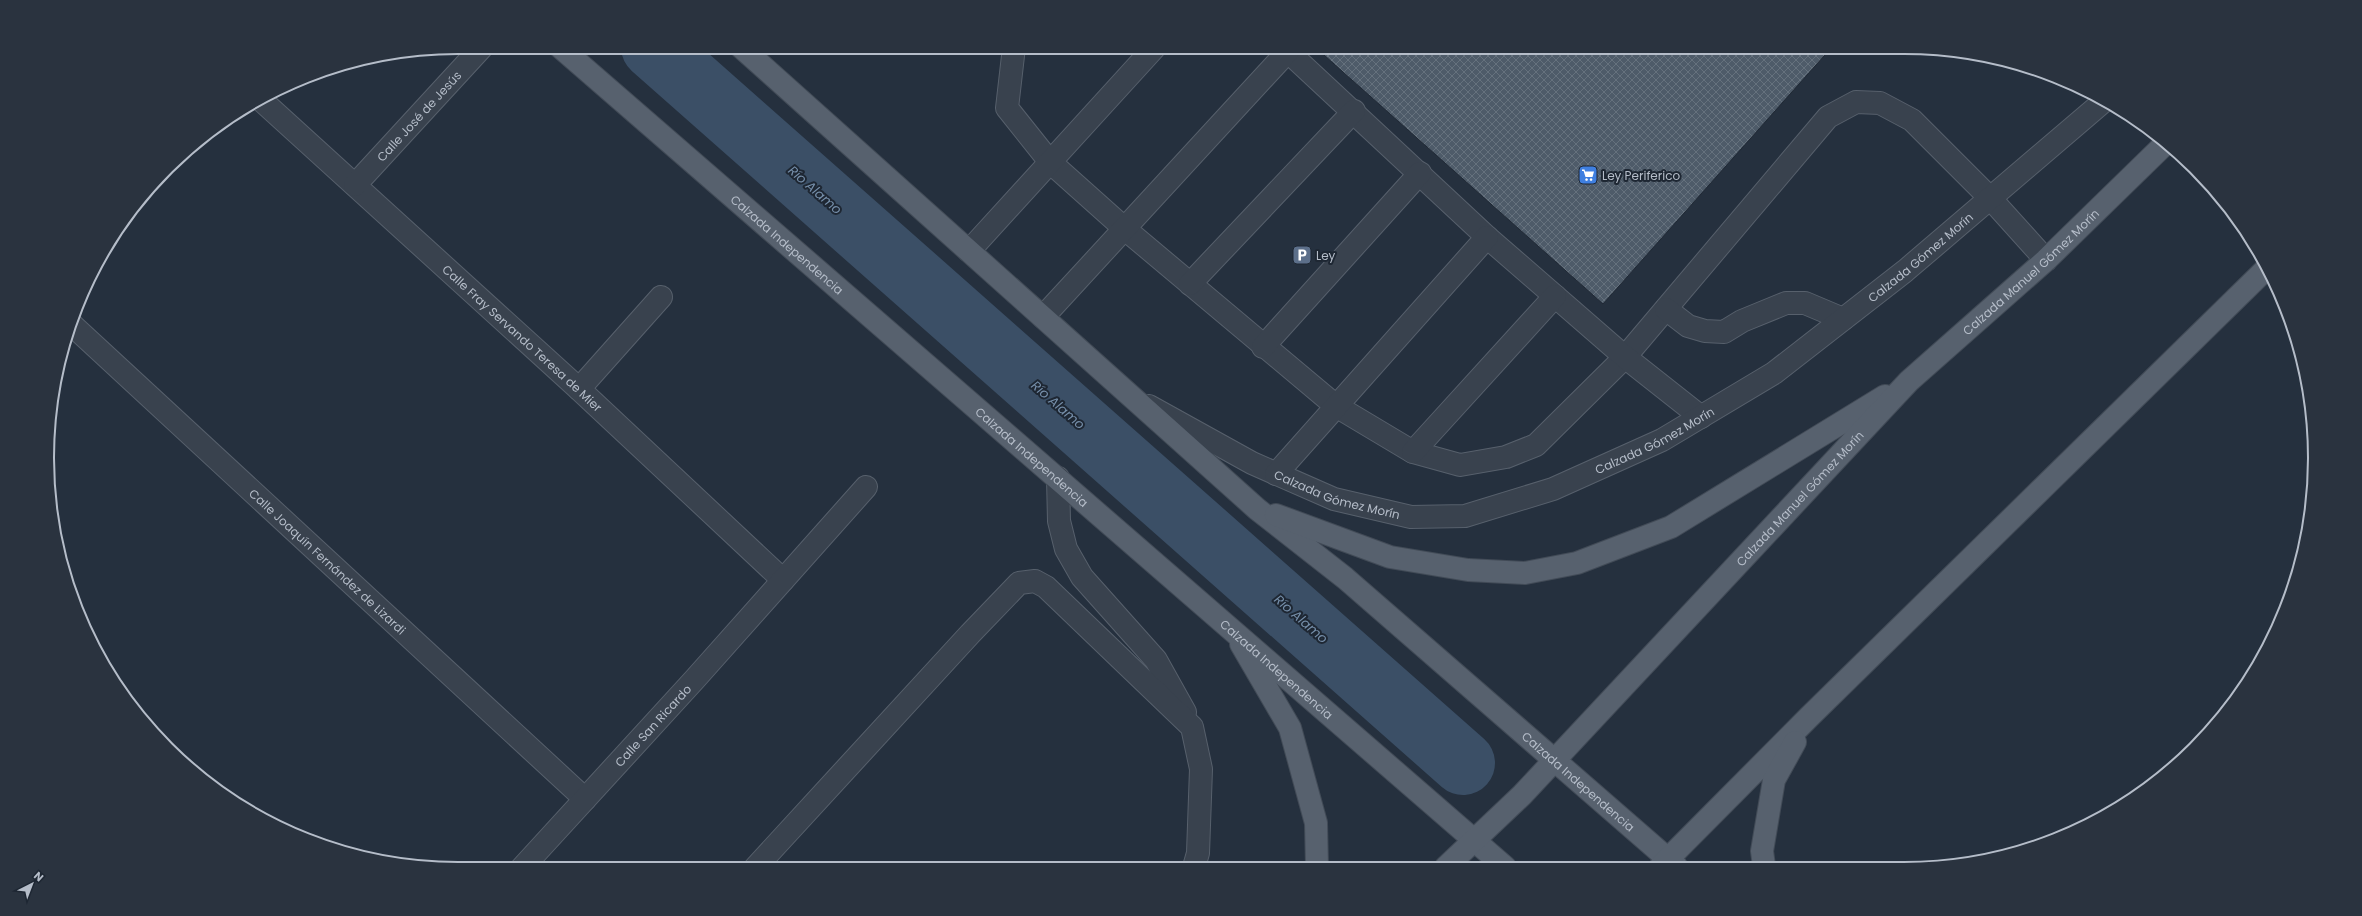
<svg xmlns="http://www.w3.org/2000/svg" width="2362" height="916" font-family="Poppins,sans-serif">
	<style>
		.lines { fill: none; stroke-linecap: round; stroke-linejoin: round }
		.river { stroke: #3b4f66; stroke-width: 64 }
		.building { fill: url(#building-cross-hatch); stroke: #202935 }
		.minor-casing { stroke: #57606c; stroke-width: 24 }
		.major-casing { stroke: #424b57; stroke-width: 24 }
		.minor { stroke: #39424e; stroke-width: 22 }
		.major { stroke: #57616e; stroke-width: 22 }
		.labels { text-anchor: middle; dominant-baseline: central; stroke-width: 4; stroke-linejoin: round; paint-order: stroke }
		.street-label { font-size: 12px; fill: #b5bdc9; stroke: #1e2733 }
		.poi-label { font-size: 12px; fill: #b5bdc9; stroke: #1e2733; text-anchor: start }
		.water-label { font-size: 13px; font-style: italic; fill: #768faa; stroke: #1e2733 }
		.rim { fill: none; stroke: #b5bdc9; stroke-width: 2 }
	</style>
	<defs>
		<pattern id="building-cross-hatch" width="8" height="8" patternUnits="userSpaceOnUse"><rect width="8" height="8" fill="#4e5b69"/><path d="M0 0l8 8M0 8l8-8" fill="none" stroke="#65717d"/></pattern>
	</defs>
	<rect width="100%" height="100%" fill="#25303e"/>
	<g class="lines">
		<polyline class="river" points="653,47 1463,763"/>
	</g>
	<polygon class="building" points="1315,47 1832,47 1603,304"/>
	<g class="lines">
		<defs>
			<g id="minor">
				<polyline points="1014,47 1007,108 1050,162 1125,229 1336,406 1413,452 1460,465 1506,457 1536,445 1625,357 1828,117 1856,102 1880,103 1912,120 1991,199 2046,260"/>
				<polyline points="1283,47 1487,237 1625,357 1701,417"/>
				<path id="s1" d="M 260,99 L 579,389 L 783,580"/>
				<path id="s2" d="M 355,185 L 482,47"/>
				<polyline points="969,251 1155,47"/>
				<polyline points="1190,284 1354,111"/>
				<polyline points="1666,309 1688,326 1705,331 1724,332 1742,321 1786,303 1805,303 1843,319"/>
				<polyline points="1043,317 1288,51"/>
				<path id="s3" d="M 70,323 L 585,799"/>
				<polyline points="1263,347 1420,173"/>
				<polyline points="579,389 661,297"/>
				<path id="s4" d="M 1149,406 L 1252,463 L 1334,499 L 1411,517 L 1465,516 L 1553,489 L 1662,440 L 1774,373 L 1905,271 L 2104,101"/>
				<polyline points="1413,452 1555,296"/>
				<polyline points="1276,474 1487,237"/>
				<polyline points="1058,478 1059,521 1066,549 1082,577 1156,660 1185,712"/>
				<polyline points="755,868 970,634 1019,583 1035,581 1046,587 1192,727 1201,769 1198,853 1194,867"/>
				<path id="s5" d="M 521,869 L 695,679 L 866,487"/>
			</g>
			<g id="major">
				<path id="s6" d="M 560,47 L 1505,867"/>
				<path id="s7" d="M 741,47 L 1257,509 L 1345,578 L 1676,866"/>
				<polyline points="1276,515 1390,557 1468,570 1525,573 1577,563 1671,527 1885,396"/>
				<polyline points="1241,644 1290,728 1316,823 1317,867"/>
				<polyline points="1661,866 1809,717 2267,268"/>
				<polyline points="1764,866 1762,851 1774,780 1795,742"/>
				<path id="s8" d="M 1446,867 L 1522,795 L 1909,381 L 2046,260 L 2166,143"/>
			</g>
		</defs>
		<use href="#minor" class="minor-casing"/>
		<use href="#major" class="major-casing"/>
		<use href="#minor" class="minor"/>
		<use href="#major" class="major"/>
	</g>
	<defs>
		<symbol id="supermarket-square" viewBox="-11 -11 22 22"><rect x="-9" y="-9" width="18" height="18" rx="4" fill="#3f7fe0" stroke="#1e2733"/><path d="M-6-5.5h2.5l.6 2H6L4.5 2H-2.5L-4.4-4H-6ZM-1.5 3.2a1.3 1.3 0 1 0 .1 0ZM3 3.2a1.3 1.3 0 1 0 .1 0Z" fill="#fff"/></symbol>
		<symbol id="parking-square" viewBox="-11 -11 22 22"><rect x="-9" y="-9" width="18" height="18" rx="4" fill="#5c6f8a" stroke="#1e2733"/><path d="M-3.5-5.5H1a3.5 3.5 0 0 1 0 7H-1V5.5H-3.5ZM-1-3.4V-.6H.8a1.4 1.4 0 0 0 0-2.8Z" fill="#fff"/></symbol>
	</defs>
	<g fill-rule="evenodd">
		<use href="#supermarket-square" x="1577" y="164" width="22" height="22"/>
		<use href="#parking-square" x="1291" y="244" width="22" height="22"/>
	</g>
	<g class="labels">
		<g class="street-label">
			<text stroke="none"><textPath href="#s2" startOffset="94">Calle José de Jesús</textPath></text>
			<text stroke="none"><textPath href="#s6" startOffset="301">Calzada Independencia</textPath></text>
			<text stroke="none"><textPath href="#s4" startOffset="869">Calzada Gómez Morín</textPath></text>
			<text stroke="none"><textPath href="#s8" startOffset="835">Calzada Manuel Gómez Morín</textPath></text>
			<text stroke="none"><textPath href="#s1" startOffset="355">Calle Fray Servando Teresa de Mier</textPath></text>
			<text stroke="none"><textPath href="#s4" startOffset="545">Calzada Gómez Morín</textPath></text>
			<text stroke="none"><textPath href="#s6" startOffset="625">Calzada Independencia</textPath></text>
			<text stroke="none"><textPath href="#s4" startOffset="209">Calzada Gómez Morín</textPath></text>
			<text stroke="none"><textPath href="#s8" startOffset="511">Calzada Manuel Gómez Morín</textPath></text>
			<text stroke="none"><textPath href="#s3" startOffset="351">Calle Joaquín Fernández de Lizardi</textPath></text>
			<text stroke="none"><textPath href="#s6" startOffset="949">Calzada Independencia</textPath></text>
			<text stroke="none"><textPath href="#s5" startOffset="195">Calle San Ricardo</textPath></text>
			<text stroke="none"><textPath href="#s7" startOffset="1114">Calzada Independencia</textPath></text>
		</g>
		<g class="poi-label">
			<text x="1602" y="175">Ley Periferico</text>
			<text x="1316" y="255">Ley</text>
		</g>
		<g class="water-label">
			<text transform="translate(815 190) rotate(41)">Río Alamo</text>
			<text transform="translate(1058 405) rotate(41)">Río Alamo</text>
			<text transform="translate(1301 619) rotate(41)">Río Alamo</text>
		</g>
	</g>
	<path d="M0 0H2362V916H0ZM458 54H1904A404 404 0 0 1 2308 458V458A404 404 0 0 1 1904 862H458A404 404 0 0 1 54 458V458A404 404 0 0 1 458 54Z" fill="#2a333f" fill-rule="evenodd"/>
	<path class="rim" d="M458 54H1904A404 404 0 0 1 2308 458V458A404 404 0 0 1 1904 862H458A404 404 0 0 1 54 458V458A404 404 0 0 1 458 54Z"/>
	<g transform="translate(32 884) rotate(42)" stroke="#1e2733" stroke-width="3" paint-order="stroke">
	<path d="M0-3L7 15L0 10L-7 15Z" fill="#b5bdc9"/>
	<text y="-6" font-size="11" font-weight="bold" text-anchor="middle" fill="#b5bdc9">N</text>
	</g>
</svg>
